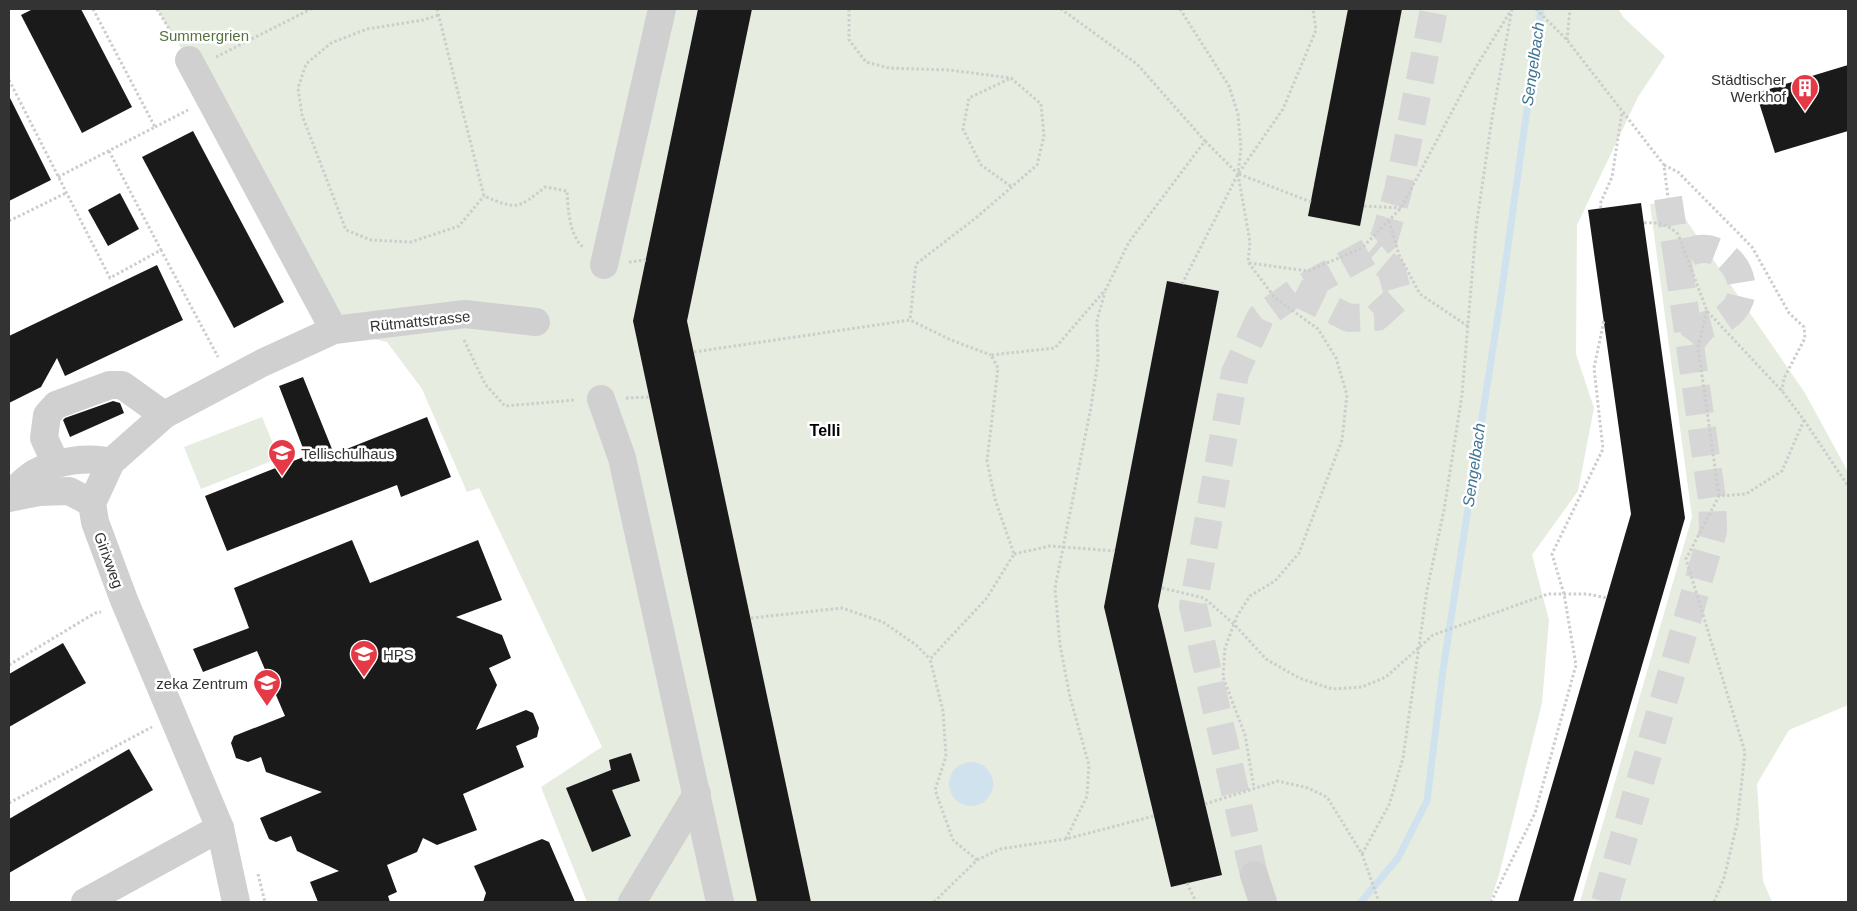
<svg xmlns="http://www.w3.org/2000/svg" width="1857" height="911" font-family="Arial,sans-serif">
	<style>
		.green { fill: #e6ecdf }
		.water { fill: #cfe2ee }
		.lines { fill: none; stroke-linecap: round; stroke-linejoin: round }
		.stream { stroke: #cfe2ee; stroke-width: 7 }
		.building { fill: #1a1a1a }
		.minor-tunnel { stroke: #d6d6d6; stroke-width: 28; stroke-dasharray: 28 14; stroke-linecap: butt }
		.path { stroke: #cdcdcd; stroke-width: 3; stroke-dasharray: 2.5 2.5; stroke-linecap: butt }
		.minor { stroke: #d0d0d0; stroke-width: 28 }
		.labels { text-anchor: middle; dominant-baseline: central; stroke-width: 5; stroke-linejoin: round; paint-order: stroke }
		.park-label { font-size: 15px; fill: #56703f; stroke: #fff }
		.poi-label { font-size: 15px; fill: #333; stroke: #fff; text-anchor: end }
		.street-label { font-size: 15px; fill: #333; stroke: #fff }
		.water-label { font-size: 16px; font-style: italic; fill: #3f7597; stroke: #fff }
		.neighbourhood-label { font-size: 16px; font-weight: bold; fill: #000; stroke: #fff }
	</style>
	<rect width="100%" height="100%" fill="#fff"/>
	<g class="green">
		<polygon points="157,9 1618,9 1624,18 1665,56 1638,97 1577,225 1576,354 1594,408 1578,491 1532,555 1549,620 1542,703 1499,875 1490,902 587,902 541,787 602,747 479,488 467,492 422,389 387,342 334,330 194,69"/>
		<polygon points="1673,201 1805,393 1848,472 1848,705 1789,730 1757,784 1763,881 1772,902 1580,902 1692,517 1650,204"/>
		<polygon points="262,417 279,458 201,489 184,447"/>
	</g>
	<circle class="water" cx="971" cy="784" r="22"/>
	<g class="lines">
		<polyline class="stream" points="1361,902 1398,858 1427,801 1443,670 1501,296 1541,9"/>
	</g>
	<g class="building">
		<polygon points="33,9 81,9 132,107 82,133 21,15"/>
		<polygon points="698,9 752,9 687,321 811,902 757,902 633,321"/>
		<polygon points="1348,9 1402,9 1360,226 1308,216"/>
		<polygon points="1848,65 1848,131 1775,153 1756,93"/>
		<polygon points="9,96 51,180 9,201"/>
		<polygon points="193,131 284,302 234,328 142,157"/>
		<polygon points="120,193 139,229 108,246 88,210"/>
		<polygon points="1641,203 1685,518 1573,902 1518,902 1631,514 1588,210"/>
		<polygon points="157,265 183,320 65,376 57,358 41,387 9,403 9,336"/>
		<polygon points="1167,281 1219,291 1158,606 1222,875 1171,887 1104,607"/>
		<polygon points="303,377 334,454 427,417 451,477 401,497 397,485 227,551 205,496 306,456 279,386"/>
		<polygon points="113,401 120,403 124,413 70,437 63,420 65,418"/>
		<polygon points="352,540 370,583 478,540 502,600 456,617 502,635 511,658 489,668 497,685 476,730 526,710 533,713 539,728 537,737 516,746 524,767 463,794 477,830 437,845 423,838 417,852 387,865 397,892 388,896 390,902 318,902 310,882 339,871 297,851 291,836 276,842 269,839 260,818 322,792 266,772 261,757 248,762 236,758 231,743 234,736 285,716 257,651 203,672 193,649 249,628 234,588"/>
		<polygon points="63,643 86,683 9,727 9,674"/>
		<polygon points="129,749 153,790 9,873 9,819"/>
		<polygon points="631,753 640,781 612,790 631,836 592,852 566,788 611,770 609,760"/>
		<polygon points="542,839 549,842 575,902 483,902 486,893 474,866"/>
	</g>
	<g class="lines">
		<g class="minor-tunnel">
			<polyline points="1668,198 1678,262"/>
			<polyline points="1296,292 1349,318 1377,317 1399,297 1391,269 1370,251"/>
			<polyline points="1254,875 1193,606 1235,373 1260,318 1296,292 1370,251 1384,239 1398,191 1434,9"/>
			<path d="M 1605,902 L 1713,531 L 1712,499 L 1678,262 C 1681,259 1685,254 1690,252 C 1718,239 1749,270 1740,299 C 1737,308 1728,317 1720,321 C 1715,323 1709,323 1705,326 C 1699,330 1695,338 1690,344"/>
		</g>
		<g class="path">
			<polyline points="157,9 176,40"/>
			<path d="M 437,9 L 484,196 C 517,210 518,209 545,187 L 567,191 C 568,208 569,235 583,247"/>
			<polyline points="849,9 849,40 866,62 889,68 949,70 1011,78 1041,104 1044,136 1037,165 977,217 916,264 910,320"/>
			<polyline points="1180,9 1229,86 1238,114 1241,149 1238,174 1205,141"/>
			<polyline points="1536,9 1567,40 1664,165 1668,198"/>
			<polyline points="438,15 423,20 367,29 331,43 306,64 298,88 302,115 346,230 371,240 411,242 459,226 484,196"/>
			<polyline points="1567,40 1570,9"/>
			<polyline points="216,57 311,9"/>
			<polyline points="1009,79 969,98 963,129 981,165 1012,187"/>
			<polyline points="9,80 110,278 161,250 218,357"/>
			<polyline points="155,127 188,110"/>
			<polyline points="109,151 161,250"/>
			<polyline points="1664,165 1678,172 1752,247 1789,313 1804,327 1805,338 1784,378 1782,391"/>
			<polyline points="1238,174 1250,242 1248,262 1275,298 1318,329 1336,358 1347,395 1342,440 1299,553 1275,581 1250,596 1237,616 1225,648 1223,677 1245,735 1254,788"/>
			<polyline points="1239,174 1311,202"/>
			<polyline points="58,177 155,127 93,9"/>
			<polyline points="1364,206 1401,208"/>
			<polyline points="1601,208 1600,204 1612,177 1622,112"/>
			<polyline points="9,221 66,193"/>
			<polyline points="1389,221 1399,255 1420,294 1469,327"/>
			<path d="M 1644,223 C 1659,222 1667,224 1678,234 L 1707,311 L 1782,391 L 1804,420 L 1782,471 L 1746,494 L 1719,496 L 1686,559 L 1745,752 L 1737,824 L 1724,878 L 1714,902"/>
			<polyline points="629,262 646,260"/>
			<polyline points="1249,263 1308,271 1362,248 1401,208 1474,70 1510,12"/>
			<polyline points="1182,284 1238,174 1283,109 1316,30 1313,9"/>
			<polyline points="1707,311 1698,347 1719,496"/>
			<polyline points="464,340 485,384 505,406 575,400"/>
			<polyline points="694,352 910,320 951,340 991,355"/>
			<polyline points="626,398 649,397"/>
			<polyline points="1804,420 1848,486"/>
			<polyline points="1014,554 1050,546 1115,551"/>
			<polyline points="1162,588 1204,598 1234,624 1266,659 1299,678 1332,689 1362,687 1386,677 1433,635 1548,594 1587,594 1607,598"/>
			<polyline points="751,618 842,608 883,622 916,645 930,659"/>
			<polyline points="9,665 95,613 101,612"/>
			<polyline points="9,803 152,727"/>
			<polyline points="1205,804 1278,781 1308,788 1327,797 1362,854 1379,902"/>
			<polyline points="1066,839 1087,796 1089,765 1070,697 1060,645 1055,588 1091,407 1098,360 1097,320 1105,292"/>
			<polyline points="1362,854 1389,805 1403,758 1427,590 1444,510 1462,395 1476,228 1492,118 1512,9"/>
			<polyline points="977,860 1000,849 1066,839 1154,816"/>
			<polyline points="258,874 265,902"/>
			<polyline points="1187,883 1196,902"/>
			<polyline points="934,902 977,860 953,840 935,790 946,756 943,711 930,659 986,599 1014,554 995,499 987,461 998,368 991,355 1055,348 1106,289 1129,242 1205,141 1137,64 1061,9"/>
			<polyline points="1491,902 1535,813 1576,665 1564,594 1552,554 1603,449 1594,368 1604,320"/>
		</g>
		<g class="minor">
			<polyline points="189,60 334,330"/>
			<polyline points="604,265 662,9"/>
			<polyline points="601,399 622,458 720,902"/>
			<polyline points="56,464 44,438 47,415 56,405 110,385 122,385 164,415"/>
			<path d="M 9,496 C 17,488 26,478 35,473 C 56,461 88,456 111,462"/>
			<polyline points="9,498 39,492 69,491 92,503"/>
			<polyline points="1254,875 1263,902"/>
			<polyline points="85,902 220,828"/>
			<polyline points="236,902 220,828 124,600 95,522 92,503 111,462 164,415 262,363 334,330 465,314 536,322"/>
			<polyline points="632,902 697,794"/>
		</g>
	</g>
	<defs>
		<symbol id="building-pin" viewBox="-11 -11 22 30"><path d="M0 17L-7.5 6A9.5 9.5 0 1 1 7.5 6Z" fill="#e63946" stroke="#fff"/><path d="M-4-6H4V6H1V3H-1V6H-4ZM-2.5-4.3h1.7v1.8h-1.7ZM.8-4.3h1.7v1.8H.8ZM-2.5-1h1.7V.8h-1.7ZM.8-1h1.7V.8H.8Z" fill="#fff"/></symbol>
		<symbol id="school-pin" viewBox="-11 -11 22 30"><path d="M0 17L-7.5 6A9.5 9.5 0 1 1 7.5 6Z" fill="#e63946" stroke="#fff"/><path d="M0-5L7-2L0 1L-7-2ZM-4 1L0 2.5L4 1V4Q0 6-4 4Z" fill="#fff"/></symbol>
	</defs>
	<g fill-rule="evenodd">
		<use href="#building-pin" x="1789" y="72" width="32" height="43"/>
		<use href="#school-pin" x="266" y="437" width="32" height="43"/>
		<use href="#school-pin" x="348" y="638" width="32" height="43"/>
		<use href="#school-pin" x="251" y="667" width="32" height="43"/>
	</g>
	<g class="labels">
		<g class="park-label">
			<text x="204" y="35">Summergrien</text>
		</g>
		<g class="poi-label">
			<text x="1786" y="79">Städtischer<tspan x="1786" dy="17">Werkhof</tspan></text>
			<text x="301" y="453" text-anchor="start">Tellischulhaus</text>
			<text x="383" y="654" text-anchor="start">HPS</text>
			<text x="248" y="683">zeka Zentrum</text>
		</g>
		<g class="street-label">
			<text transform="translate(420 321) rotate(-6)">Rütmattstrasse</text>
			<text transform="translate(109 560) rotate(70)">Girixweg</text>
		</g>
		<g class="water-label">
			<text transform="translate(1533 64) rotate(-82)">Sengelbach</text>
			<text transform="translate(1474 465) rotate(-82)">Sengelbach</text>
		</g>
		<g class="neighbourhood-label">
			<text x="825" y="430">Telli</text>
		</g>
	</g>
	<rect width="1857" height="911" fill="none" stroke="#333333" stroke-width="20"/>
</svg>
